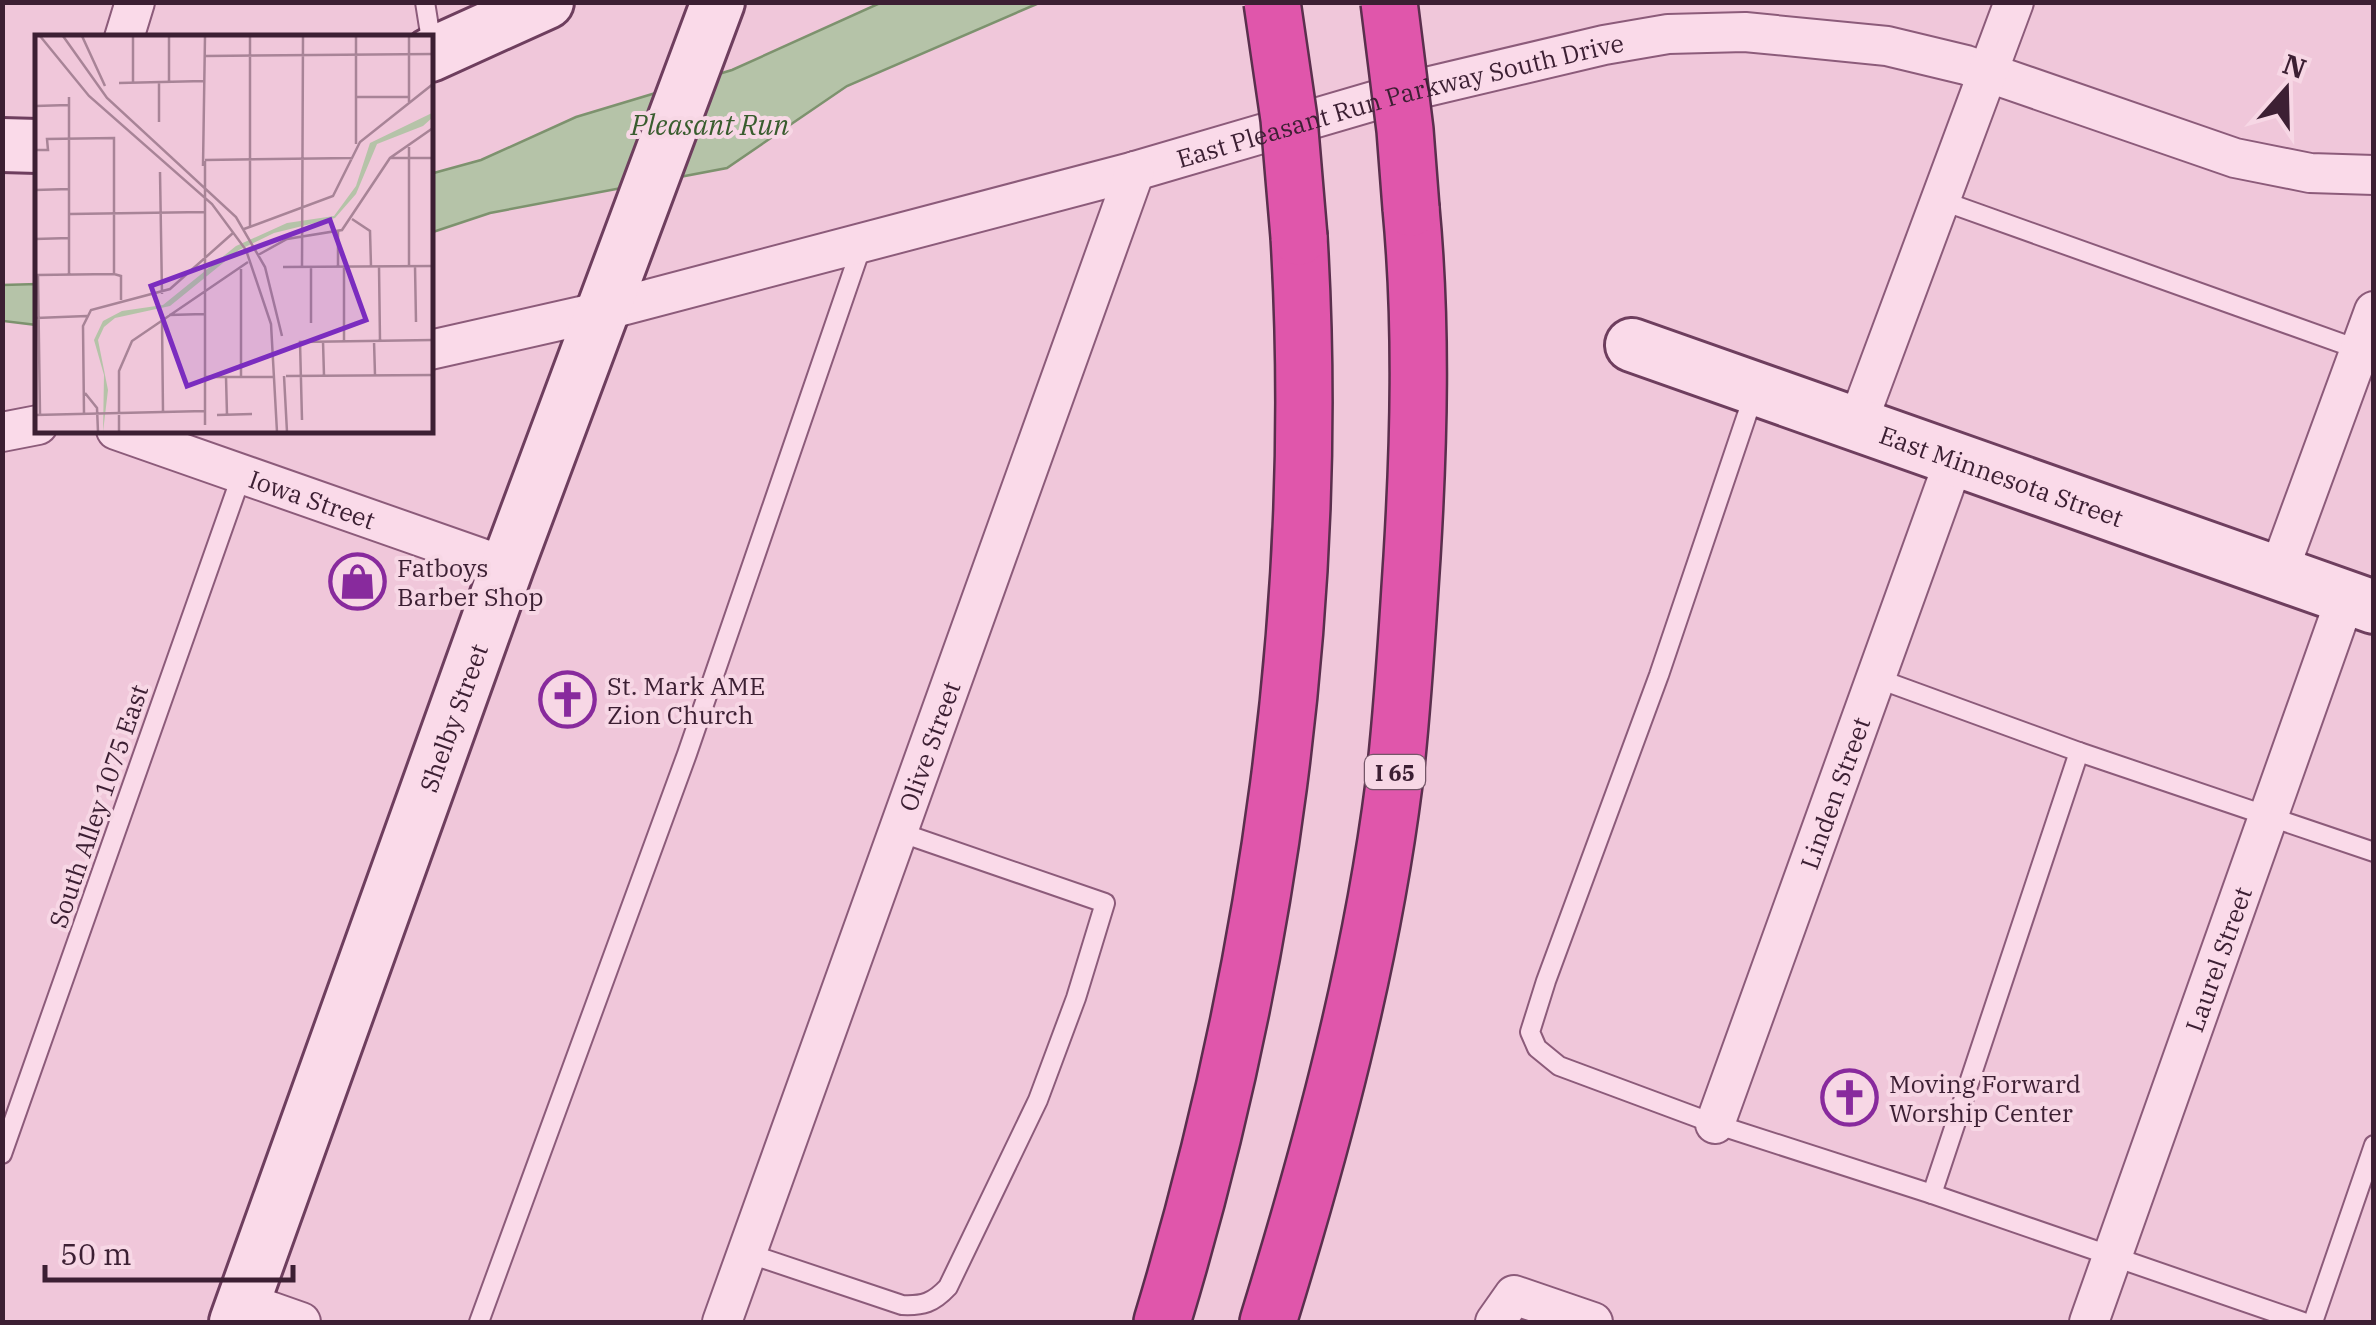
<svg xmlns="http://www.w3.org/2000/svg" width="2376" height="1325" font-family="'IBM Plex Serif',serif">
	<style>
		.water { fill: #b5c3a8; stroke: #7d926e; stroke-width: 2.5 }
		.lines { fill: none; stroke-linecap: round; stroke-linejoin: round }
		.lane-casing { stroke: #8c5b7a; stroke-width: 22 }
		.street-casing { stroke: #8c5b7a; stroke-width: 42 }
		.secondary-casing { stroke: #6e3e5e; stroke-width: 58 }
		.highway-casing { stroke: #5a2f4d; stroke-width: 60 }
		.lane { stroke: #fadae9; stroke-width: 18 }
		.street { stroke: #fadae9; stroke-width: 38 }
		.secondary { stroke: #fadae9; stroke-width: 52 }
		.highway { stroke: #e056ab; stroke-width: 55 }
		.highway-bridge-casing { stroke: #5a2f4d; stroke-width: 60; stroke-linecap: butt }
		.highway-bridge { stroke: #e056ab; stroke-width: 55 }
		.labels { text-anchor: middle; dominant-baseline: central; stroke-width: 8; stroke-linejoin: round; paint-order: stroke }
		.shield { fill: #f7d7e5; stroke: #745668; stroke-width: 2.5 }
		.shield-label { font-size: 22px; font-weight: bold; fill: #3c1f33 }
		.street-label { font-size: 25px; fill: #3c1f33; stroke: #f7d7e5 }
		.poi-label { font-size: 25px; fill: #3c1f33; stroke: #f7d7e5; text-anchor: start }
		.water-label { font-size: 28px; font-style: italic; fill: #395c2e; stroke: #f7d7e5 }
		.inset-road { fill: none; stroke: #a88497; stroke-width: 2.5 }
		.view { fill: #7b2cbf; fill-opacity: 0.15; stroke: #7b2cbf; stroke-width: 5 }
		.inset-edge { fill: none; stroke: #3c1f33; stroke-width: 5 }
	</style>
	<rect width="100%" height="100%" fill="#f0c7da"/>
	<g class="water">
		<polygon points="880,3 1039,3 847,86 727,168 490,213 430,233 430,174 481,160 576,117 732,70"/>
		<polygon points="37,284 37,325 3,321 3,285"/>
	</g>
	<g class="lines">
		<defs>
			<g id="lane">
				<polyline points="425,2 432,46"/>
				<polyline points="1940,200 2363,351"/>
				<polyline points="1754,394 1659,675 1546,981 1530,1032 1537,1048 1559,1066 1715,1124 1932,1194 2303,1322"/>
				<polyline points="1876,678 2079,752"/>
				<polyline points="2,1154 242,474"/>
				<polyline points="1932,1194 2079,752 2374,852"/>
				<path d="M 747,1253 L 902,1305 C 923,1306 933,1303 948,1287 L 1038,1100 L 1076,998 L 1105,903 L 899,832"/>
				<polyline points="479,1322 687,754 863,242"/>
				<polyline points="2313,1322 2374,1145"/>
			</g>
			<g id="street">
				<polyline points="124,38 135,2"/>
				<path id="s1" d="M 430,350 L 603,311 L 1135,171 L 1401,93 L 1604,45 L 1668,34 L 1745,32 L 1887,46 L 1966,65 L 2235,158 L 2310,173 L 2374,175"/>
				<polyline points="1857,424 2014,2"/>
				<path id="s2" d="M 116,430 L 507,567"/>
				<polyline points="2,432 38,425"/>
				<polyline points="2278,573 2374,311"/>
				<path id="s3" d="M 1715,1124 L 1955,458"/>
				<polyline points="244,1302 301,1322"/>
				<path id="s4" d="M 722,1322 L 1135,171"/>
				<polyline points="1495,1322 1514,1295 1593,1322"/>
				<path id="s5" d="M 2089,1322 L 2346,597"/>
			</g>
			<g id="secondary">
				<polyline points="430,55 547,2"/>
				<polyline points="2,145 38,146"/>
				<path id="s6" d="M 1632,345 L 2374,607"/>
				<path id="s7" d="M 236,1322 L 507,567 L 718,2"/>
			</g>
			<g id="highway">
				<path d="M 1162,1322 C 1268,972 1321,603 1299,237"/>
				<path d="M 1268,1322 C 1322,1147 1371,966 1394,784 C 1403,709 1407,632 1412,557 C 1419,441 1422,324 1411,208"/>
			</g>
		</defs>
		<use href="#lane" class="lane-casing"/>
		<use href="#street" class="street-casing"/>
		<use href="#secondary" class="secondary-casing"/>
		<use href="#highway" class="highway-casing"/>
		<use href="#lane" class="lane"/>
		<use href="#street" class="street"/>
		<use href="#secondary" class="secondary"/>
		<use href="#highway" class="highway"/>
		<defs>
			<g id="highway-bridge">
				<polyline points="1272,2 1289,119 1299,237"/>
				<polyline points="1389,2 1405,130 1411,208"/>
			</g>
		</defs>
		<use href="#highway-bridge" class="highway-bridge-casing"/>
		<use href="#highway-bridge" class="highway-bridge"/>
	</g>
	<defs>
		<symbol id="shop-ring" viewBox="-11 -11 22 22"><circle r="9.5" fill="#f7d7e5" stroke="#882a9d" stroke-width="1.5"/><path d="M-5-2.5h2.3a2.7 3.5 0 0 1 5.4 0H5L5.5 6h-11ZM-1.5-2.5h3a1.5 2.3 0 0 0-3 0Z" fill="#882a9d"/></symbol>
		<symbol id="church-ring" viewBox="-11 -11 22 22"><circle r="9.5" fill="#f7d7e5" stroke="#882a9d" stroke-width="1.5"/><path d="M-1.2-6h2.4v3.5h3.3v2.4h-3.3V6h-2.4V-.1h-3.3v-2.4h3.3Z" fill="#882a9d"/></symbol>
	</defs>
	<g fill-rule="evenodd">
		<use href="#shop-ring" x="326" y="550" width="63" height="63"/>
		<use href="#church-ring" x="536" y="668" width="63" height="63"/>
		<use href="#church-ring" x="1818" y="1066" width="63" height="63"/>
	</g>
	<g class="labels">
		<rect class="shield" x="1365" y="755" width="60" height="34" rx="8"/>
		<g class="shield-label">
			<text x="1395" y="772">I 65</text>
		</g>
		<g class="street-label">
			<text stroke="none"><textPath href="#s1" startOffset="1002">East Pleasant Run Parkway South Drive</textPath></text>
			<text stroke="none"><textPath href="#s6" startOffset="392">East Minnesota Street</textPath></text>
			<text stroke="none"><textPath href="#s2" startOffset="208">Iowa Street</textPath></text>
			<text stroke="none"><textPath href="#s7" startOffset="642">Shelby Street</textPath></text>
			<text stroke="none"><textPath href="#s4" startOffset="612">Olive Street</textPath></text>
			<text stroke="none"><textPath href="#s3" startOffset="352">Linden Street</textPath></text>
			<text transform="translate(98 806) rotate(-71)">South Alley 1075 East</text>
			<text stroke="none"><textPath href="#s5" startOffset="385">Laurel Street</textPath></text>
		</g>
		<g class="poi-label">
			<text x="397" y="567">Fatboys<tspan x="397" dy="29">Barber Shop</tspan></text>
			<text x="607" y="685">St. Mark AME<tspan x="607" dy="29">Zion Church</tspan></text>
			<text x="1889" y="1083">Moving Forward<tspan x="1889" dy="29">Worship Center</tspan></text>
		</g>
		<g class="water-label">
			<text x="710" y="124">Pleasant Run</text>
		</g>
	</g>
	<g transform="translate(35 35)">
		<rect width="398" height="398" fill="#f0c7da"/>
		<path d="M 397,78 L 397,83 L 388,91 L 342,109 L 321,159 L 300,183 L 239,198 L 204,215 L 135,271 L 80,283 L 69,292 L 63,305 L 73,355 L 68,397 L 69,340 L 59,305 L 68,286 L 87,276 L 128,270 L 201,211 L 252,188 L 299,181 L 321,151 L 335,108 Z" fill="#b5c3a8"/>
		<path class="inset-road" d="M 5,1 L 54,61 L 177,169 L 211,215 L 236,289 L 242,397M 28,1 L 72,63 L 201,182 L 230,232 L 247,301M 47,1 L 70,51M 134,1 L 134,47M 321,1 L 321,109M 170,21 L 398,19M 124,47 L 124,87M 84,48 L 169,46M 98,48 L 98,1M 34,62 L 34,240M 321,62 L 374,62M 374,67 L 374,1M 0,71 L 34,70M 0,115 L 13,115 L 12,104 L 79,103 L 79,239 L 86,241 L 86,265M 356,123 L 398,123M 170,125 L 318,123M 170,126 L 170,390M 168,131 L 170,1M 125,137 L 127,259M 0,155 L 35,154M 35,179 L 170,177M 317,184 L 335,196 L 336,231M 215,192 L 215,1M 209,194 L 298,161 L 325,107 L 398,49M 303,197 L 303,231M 0,204 L 35,203M 223,220 L 252,204 L 307,195 L 355,123 L 398,93M 309,231 L 309,306M 344,231 L 345,306M 374,231 L 374,112M 380,231 L 381,287M 248,232 L 398,231M 267,232 L 268,1M 276,232 L 276,288M 206,234 L 206,341M 1,240 L 79,239M 3,240 L 5,379M 134,280 L 169,279M 1,283 L 52,281M 127,285 L 128,377M 288,306 L 289,341M 339,306 L 340,340M 249,341 L 252,397M 251,341 L 398,340M 171,342 L 239,342M 191,342 L 192,380M 50,358 L 62,373 L 63,397M 49,379 L 48,291 L 56,275 L 135,254 L 198,198M 0,380 L 170,376M 182,380 L 217,379M 267,385 L 265,307 L 398,305M 84,397 L 84,336 L 97,306 L 213,227"/>
		<path class="view" d="M 295,185 L 331,285 L 152,351 L 116,251 Z"/>
		<rect width="398" height="398" class="inset-edge"/>
	</g>
	<rect width="2376" height="1325" fill="none" stroke="#3c1f33" stroke-width="10"/>
	<g transform="translate(2286 90) rotate(20)" stroke="#f7d7e5" stroke-width="8" paint-order="stroke">
	<path d="M0-8L18 38L0 25L-18 38Z" fill="#3c1f33"/>
	<text y="-15" font-size="28" font-weight="bold" text-anchor="middle" fill="#3c1f33">N</text>
	</g>
	<path d="M45 1265v15h248v-15" fill="none" stroke="#3c1f33" stroke-width="5"/>
	<text x="60" y="1265" font-size="30" fill="#3c1f33" stroke="#f7d7e5" stroke-width="8" paint-order="stroke">50 m</text>
</svg>
